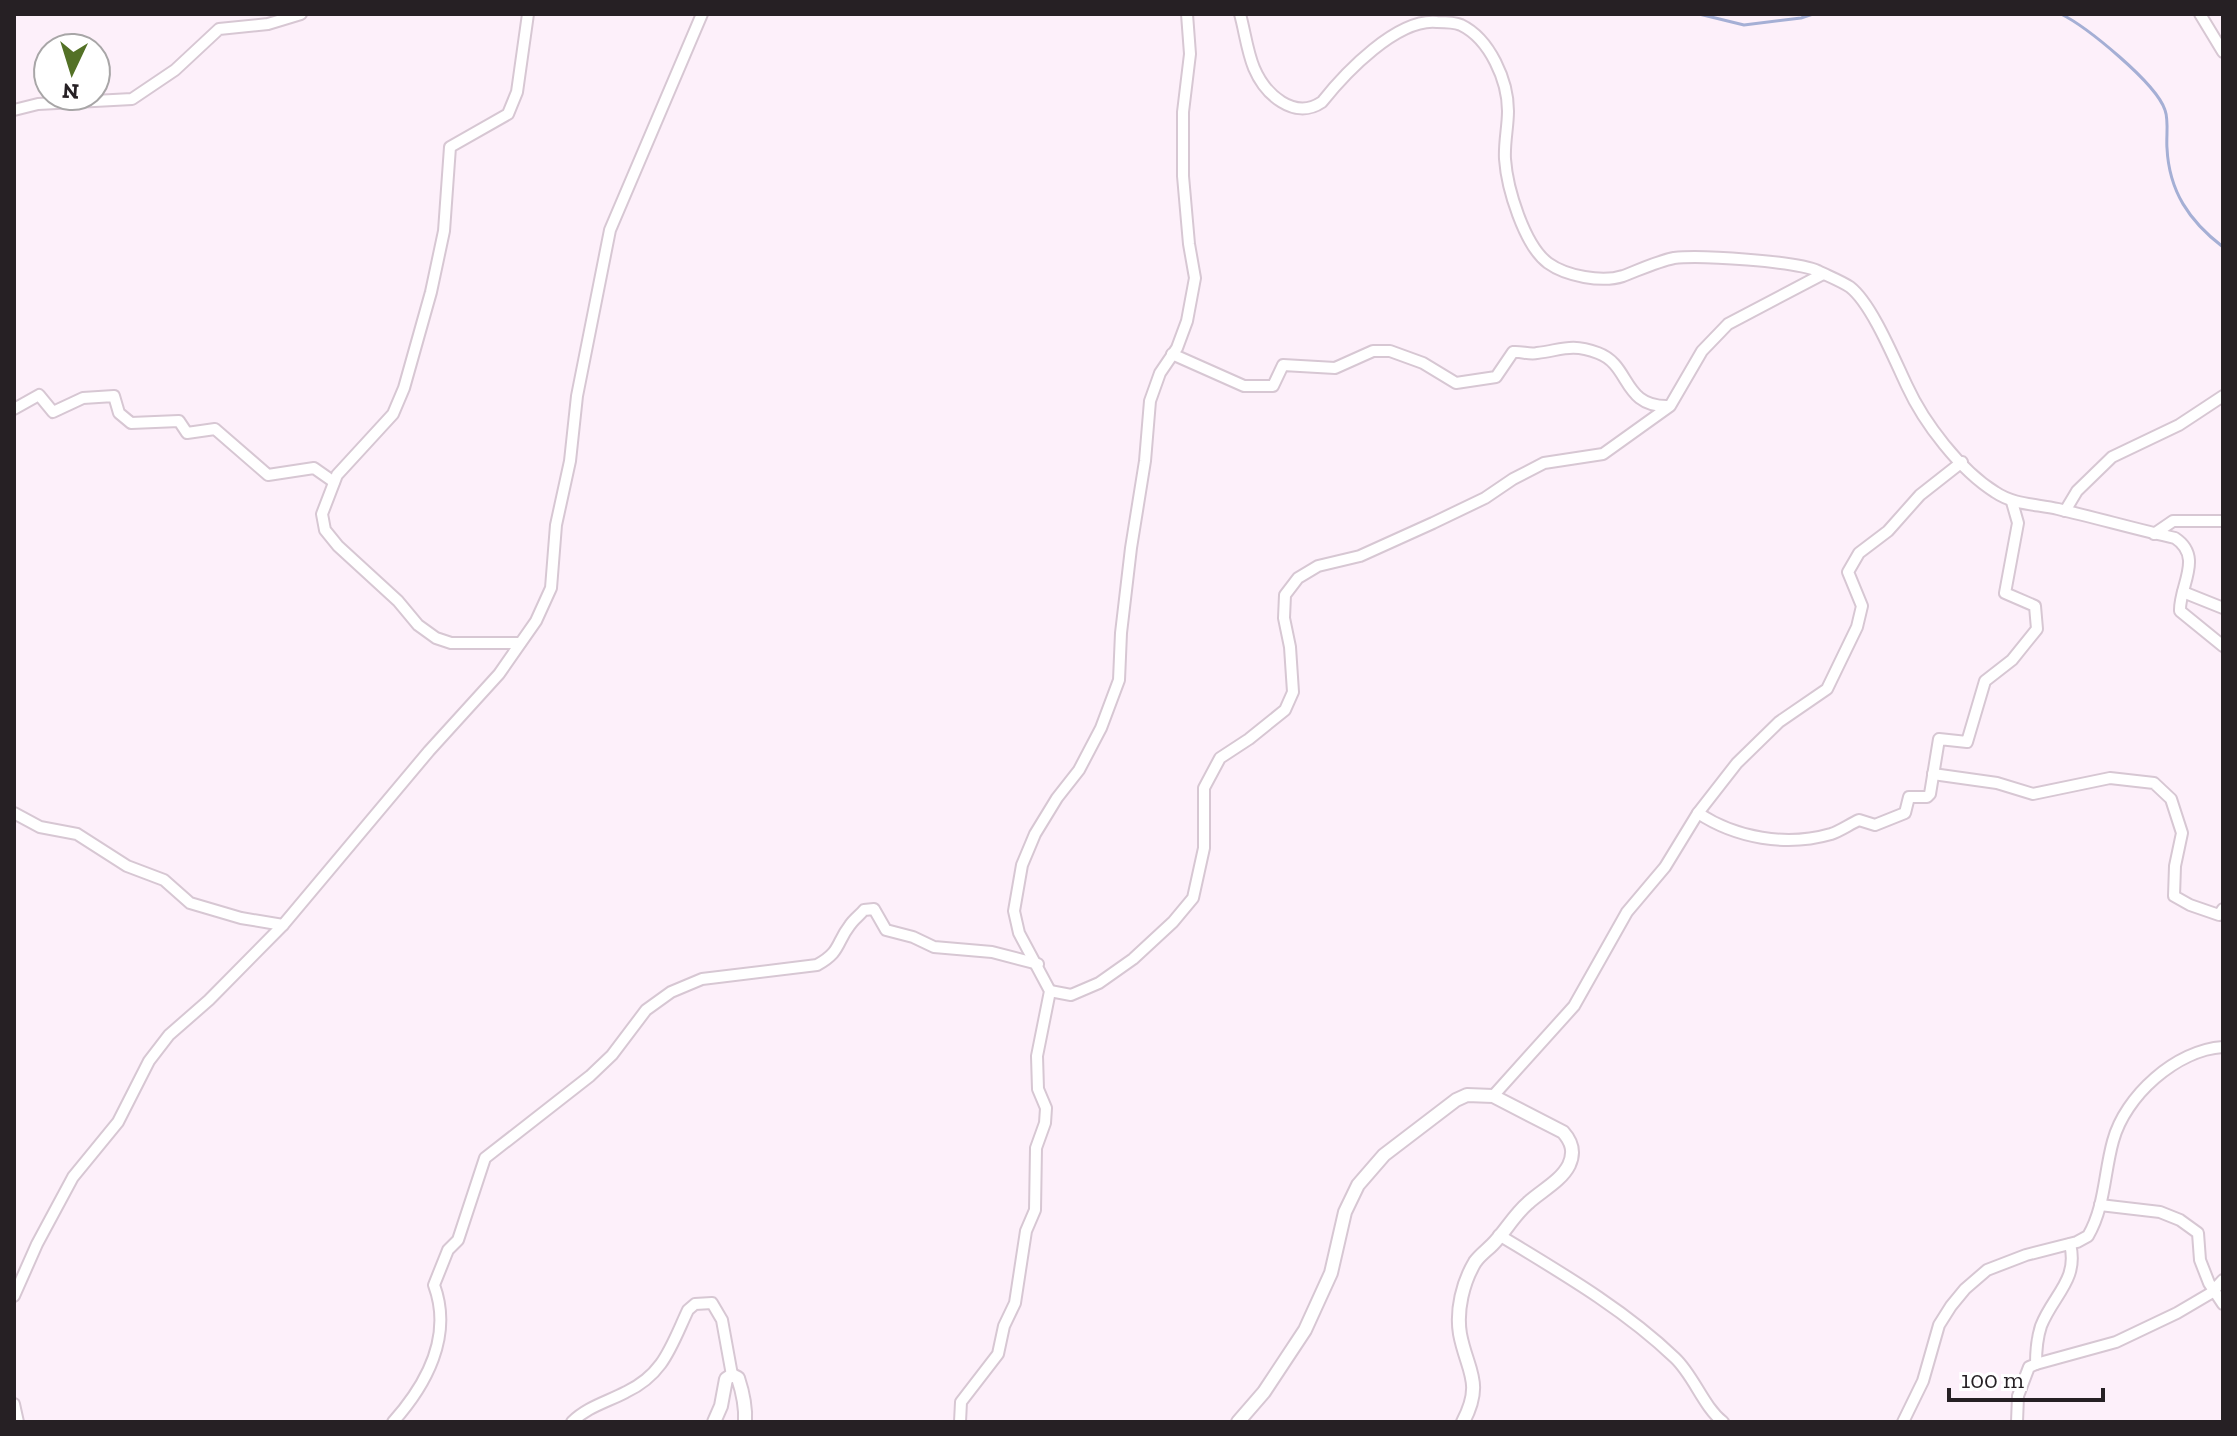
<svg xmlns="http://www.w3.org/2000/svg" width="2237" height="1436" font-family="'Zilla Slab',serif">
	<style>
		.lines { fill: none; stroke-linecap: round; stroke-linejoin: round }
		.stream { stroke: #a5afd5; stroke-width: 3 }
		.minor-casing { stroke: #d7c7d3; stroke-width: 14 }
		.major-casing { stroke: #d7c7d3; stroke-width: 16 }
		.minor { stroke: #fff; stroke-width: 10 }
		.major { stroke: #fff; stroke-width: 12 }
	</style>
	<rect width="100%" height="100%" fill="#fdf0fa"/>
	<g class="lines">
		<g class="stream">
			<polyline points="1699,14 1744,25 1801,18 1813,14"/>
			<path d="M 2061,14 C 2087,27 2156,83 2165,110 C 2169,121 2166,137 2167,148 C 2169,191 2189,221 2223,247"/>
		</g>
		<defs>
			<g id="minor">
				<path d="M 1240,14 C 1245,32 1247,51 1254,68 C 1265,94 1294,121 1322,102 C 1345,73 1397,18 1437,22 C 1445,22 1454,22 1461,25 C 1490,39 1508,81 1508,111 C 1508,127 1504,143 1505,159 C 1507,188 1524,245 1548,263 C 1566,276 1602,283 1623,276 C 1639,270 1658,261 1674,258 C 1701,255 1795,261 1818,271 C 1828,276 1841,281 1850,287 C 1872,304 1895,361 1907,386 C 1924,423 1960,470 1995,492 C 2014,505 2036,504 2058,509 C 2097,518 2135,529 2175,538 C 2204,557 2179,586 2180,611 L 2223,646"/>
				<polyline points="2200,14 2223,52"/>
				<polyline points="14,110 38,104 132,99 175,70 219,29 268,24 301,14"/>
				<path d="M 1172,354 L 1244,386 L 1273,386 L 1283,365 L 1335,368 L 1373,351 L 1390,351 L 1423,363 L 1456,383 L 1496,377 L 1513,352 C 1521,351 1530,355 1537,353 C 1562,350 1571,343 1598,353 C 1631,365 1622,407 1668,406"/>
				<polyline points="14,409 39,395 53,412 83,398 114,396 119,413 131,423 179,421 187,433 215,429 268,475 314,468 334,482"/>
				<polyline points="2065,511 2077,491 2112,457 2179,425 2223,396"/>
				<polyline points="2154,534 2173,521 2223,521"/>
				<polyline points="2183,592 2223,608"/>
				<polyline points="520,643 451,643 436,638 418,625 398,601 338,546 325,530 322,514 337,475 393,414 404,388 431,292 444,231 450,147 508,114 517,92 528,14"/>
				<polyline points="1933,774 1997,783 2033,794 2110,778 2154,783 2171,799 2182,833 2175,866 2174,896 2190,905 2219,915 2223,909"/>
				<polyline points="14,813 40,827 77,834 127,866 164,880 190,903 241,918 283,925"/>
				<path d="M 1698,813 C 1736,838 1786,847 1831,834 C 1840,831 1850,824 1859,820 L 1875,825 L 1905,813 L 1909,797 L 1927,797 L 1930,794 L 1939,739 L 1967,742 L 1985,681 L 2012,660 L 2037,629 L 2035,606 L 2005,593 L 2018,523 L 2012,502"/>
				<polyline points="1050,991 1071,995 1099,983 1133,959 1173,922 1193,898 1204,848 1204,788 1220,758 1249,739 1285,710 1293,692 1290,647 1284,618 1285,595 1298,578 1318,566 1360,556 1433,523 1485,498 1513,479 1544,463 1603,454 1670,406 1702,351 1728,324 1823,274"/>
				<polyline points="1493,1096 1574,1006 1627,912 1665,867 1698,813 1737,763 1779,722 1827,689 1857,627 1862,606 1848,572 1859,553 1888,531 1920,495 1962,462"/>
				<polyline points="2100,1205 2160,1212 2180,1220 2198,1233 2200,1260 2209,1283 2223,1304"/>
				<path d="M 1499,1235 C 1560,1272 1624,1309 1675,1358 C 1694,1376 1703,1406 1723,1422"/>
				<polyline points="14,1296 37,1244 73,1177 118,1122 149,1061 169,1035 209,1000 283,925 429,751 499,674 536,621 551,588 556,525 570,461 577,396 610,230 702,14"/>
				<polyline points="2036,1364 2116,1342 2177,1313 2211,1293 2223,1280"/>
				<polyline points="14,1404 18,1422"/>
				<path d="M 393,1422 C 426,1385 453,1336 434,1285 L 448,1250 L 458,1240 L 485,1158 L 590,1076 L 612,1055 L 646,1010 L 671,992 L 702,979 L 817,965 C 841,952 836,943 850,925 C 854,919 860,915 864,910 L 874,909 L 886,930 L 913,937 L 934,947 L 992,952 L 1038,964"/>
				<path d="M 572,1422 C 587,1407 607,1402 626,1392 C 664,1374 671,1346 688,1310 L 695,1304 L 712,1303 L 722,1320 L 732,1375"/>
				<polyline points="960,1422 961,1402 998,1354 1004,1326 1015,1303 1026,1231 1035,1210 1036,1148 1045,1123 1046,1108 1038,1089 1037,1056 1050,991 1019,933 1014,911 1022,865 1035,834 1057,798 1079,770 1101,728 1119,680 1121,633 1131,548 1145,461 1150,401 1160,373 1177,348 1187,321 1195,278 1189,244 1183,176 1183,112 1190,54 1187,14"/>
				<path d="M 1903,1422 L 1923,1381 L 1939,1325 L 1951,1306 L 1965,1289 L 1987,1270 L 2026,1255 L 2077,1242 L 2088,1236 C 2105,1207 2104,1173 2113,1141 C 2125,1096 2176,1050 2223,1047"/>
				<path d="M 2017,1422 L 2018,1396 L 2029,1367 L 2036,1364 C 2036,1352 2037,1338 2041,1326 C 2053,1295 2079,1280 2070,1244"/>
			</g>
			<g id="major">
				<path d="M 714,1422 L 721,1406 L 726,1379 L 732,1375 L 738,1378 C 743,1393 746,1406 745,1422"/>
				<path d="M 1238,1422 L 1264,1392 L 1305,1330 L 1331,1273 L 1345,1212 L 1358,1185 L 1384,1155 L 1456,1100 L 1467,1095 L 1493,1096 L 1563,1132 C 1572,1142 1575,1152 1569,1165 C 1561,1181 1541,1191 1528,1203 C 1514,1215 1505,1232 1492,1245 C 1486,1251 1480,1255 1475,1262 C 1463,1282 1456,1310 1460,1334 C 1467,1371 1484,1382 1463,1422"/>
			</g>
		</defs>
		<use href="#minor" class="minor-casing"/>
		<use href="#major" class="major-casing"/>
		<use href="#minor" class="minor"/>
		<use href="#major" class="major"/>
	</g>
	<rect width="2237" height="1436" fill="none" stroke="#262024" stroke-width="32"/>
	<g transform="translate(72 72) rotate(184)"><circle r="38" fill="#ffffff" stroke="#a8a6a7" stroke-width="2"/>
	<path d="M0-6L14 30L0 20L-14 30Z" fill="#537126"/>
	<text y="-12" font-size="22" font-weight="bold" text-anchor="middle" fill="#262024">N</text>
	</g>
	<path d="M1949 1388v12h154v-12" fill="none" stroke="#262024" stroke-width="4"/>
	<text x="1961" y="1388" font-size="24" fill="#262024" stroke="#ffffff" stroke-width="6" paint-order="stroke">100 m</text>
</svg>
